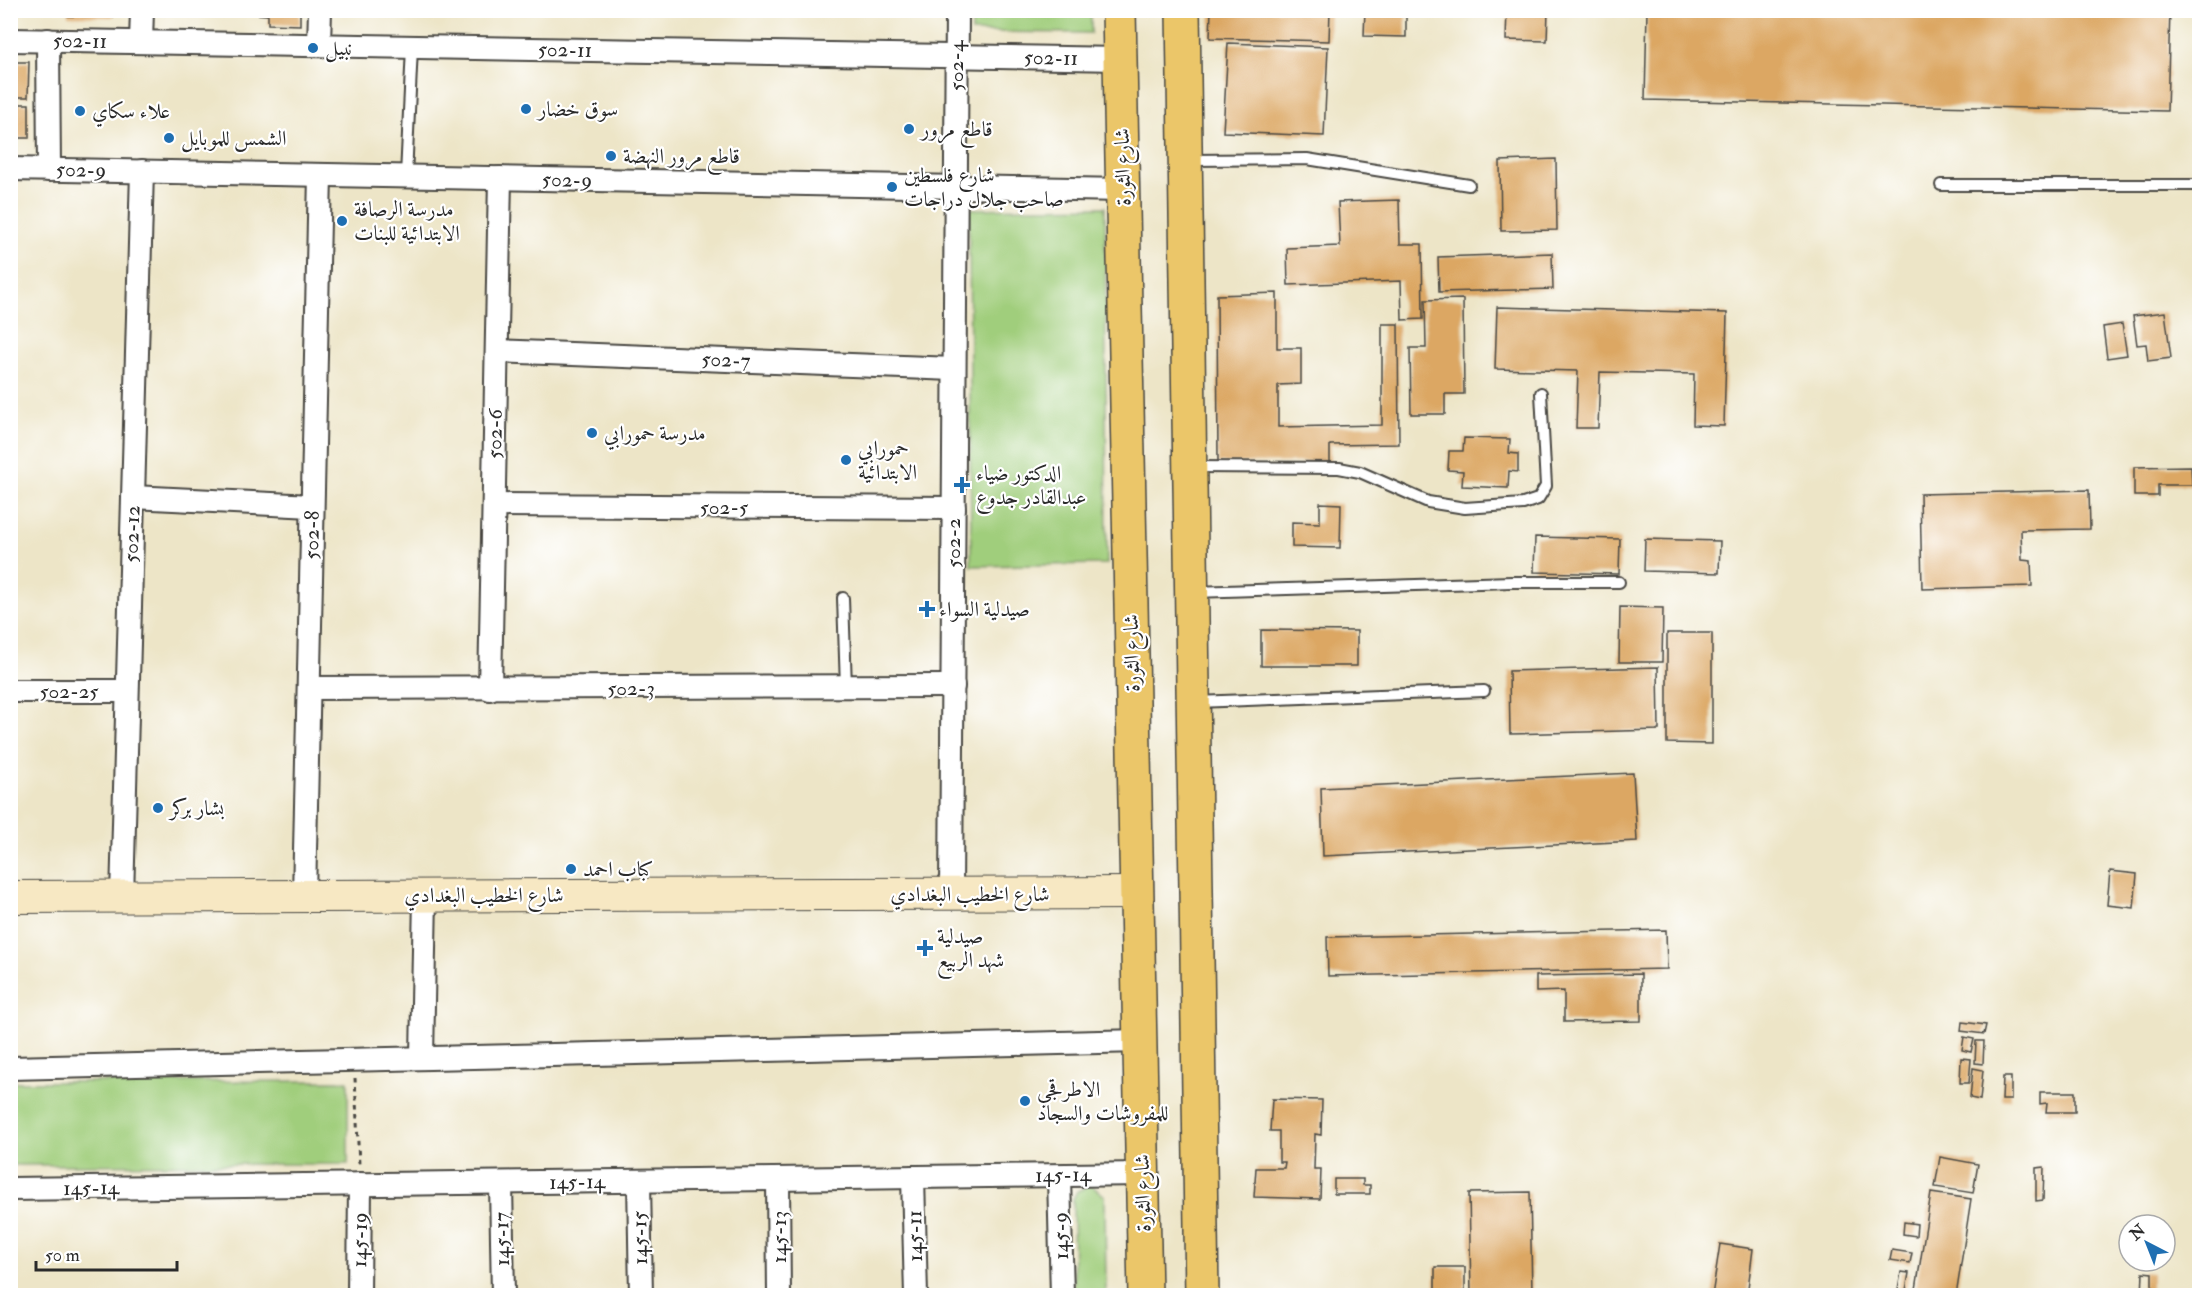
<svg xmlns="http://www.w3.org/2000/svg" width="2210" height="1306" font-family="'IM FELL Double Pica',Amiri,serif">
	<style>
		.green { fill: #a0ce7c; stroke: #667c54; stroke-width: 1.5 }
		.building { fill: #dca764 }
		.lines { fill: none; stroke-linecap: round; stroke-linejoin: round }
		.lane-casing { stroke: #484742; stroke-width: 14 }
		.street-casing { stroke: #484742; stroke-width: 26 }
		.secondary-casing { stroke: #484742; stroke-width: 34 }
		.primary-casing { stroke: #484742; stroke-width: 36 }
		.path { stroke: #484742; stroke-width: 3; stroke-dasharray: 4.5 4.5; stroke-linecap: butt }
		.lane { stroke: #fff; stroke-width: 10 }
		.street { stroke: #fff; stroke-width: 22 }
		.secondary { stroke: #f7e8c3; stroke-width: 32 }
		.primary { stroke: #ebc669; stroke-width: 33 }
		.poi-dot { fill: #1f6fb2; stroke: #fff; stroke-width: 2 }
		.labels { text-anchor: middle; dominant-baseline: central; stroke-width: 4.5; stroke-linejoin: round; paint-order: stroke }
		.street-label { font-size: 21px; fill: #2b2b2b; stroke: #fff }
		.poi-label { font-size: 21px; fill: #2b2b2b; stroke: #fff; text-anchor: start }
	</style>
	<rect width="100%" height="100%" fill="#fff"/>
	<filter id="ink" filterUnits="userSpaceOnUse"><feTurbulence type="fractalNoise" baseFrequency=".0167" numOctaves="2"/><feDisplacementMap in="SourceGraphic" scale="12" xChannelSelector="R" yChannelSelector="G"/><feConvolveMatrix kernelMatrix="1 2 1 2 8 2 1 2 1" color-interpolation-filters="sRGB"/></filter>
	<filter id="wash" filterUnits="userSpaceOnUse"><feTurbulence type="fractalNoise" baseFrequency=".008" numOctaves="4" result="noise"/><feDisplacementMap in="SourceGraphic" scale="24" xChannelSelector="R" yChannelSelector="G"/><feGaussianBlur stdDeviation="1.35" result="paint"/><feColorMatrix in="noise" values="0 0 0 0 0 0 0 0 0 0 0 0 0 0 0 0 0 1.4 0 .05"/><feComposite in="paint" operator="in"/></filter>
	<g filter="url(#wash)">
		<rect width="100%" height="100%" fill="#ede5c7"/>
		<g class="green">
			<polygon points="972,11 1091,11 1091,33 972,32"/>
			<polygon points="1105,207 1107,564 971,566 969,209"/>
			<polygon points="348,1081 348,1164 11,1165 11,1082"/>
			<polygon points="1091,1185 1105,1196 1106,1295 1074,1295 1073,1199 1077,1191"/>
		</g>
		<g id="blocks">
			<g class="building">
				<polygon points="68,10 114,10 113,17 68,16"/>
				<polygon points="203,10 300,10 300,25 268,24 268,15"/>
				<polygon points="1211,10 1330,10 1329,41 1210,38"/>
				<polygon points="1365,10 1406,10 1406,37 1364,36"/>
				<polygon points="1507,10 1548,10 1547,41 1506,40"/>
				<polygon points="1647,10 2170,10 2167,111 1645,100"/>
				<polygon points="1228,43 1328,47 1324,136 1223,132"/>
				<polygon points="10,62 29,62 28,97 10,97"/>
				<polygon points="10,100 18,100 18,104 29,104 29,138 10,138"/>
				<polygon points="1556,159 1557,230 1501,231 1500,161"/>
				<polygon points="1399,200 1400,244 1422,244 1423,319 1402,320 1401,281 1288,285 1287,248 1340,246 1338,202"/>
				<polygon points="1552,253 1553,289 1439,292 1438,257"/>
				<polygon points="1277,293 1277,348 1301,348 1301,384 1278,385 1278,427 1382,425 1382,324 1398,324 1399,444 1330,445 1330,462 1218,463 1217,295"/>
				<polygon points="1463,299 1464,394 1445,394 1445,414 1411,414 1410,348 1426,348 1425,300"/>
				<polygon points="1497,307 1727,313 1724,426 1693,425 1694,374 1600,372 1598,428 1576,428 1578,371 1495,369"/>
				<polygon points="2165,312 2171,358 2148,361 2146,344 2137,345 2133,316"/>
				<polygon points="2122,324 2127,355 2107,358 2103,327"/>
				<polygon points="1464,438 1510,439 1509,453 1518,454 1518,472 1509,471 1508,488 1462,486 1463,471 1448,470 1449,451 1463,451"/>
				<polygon points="2191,466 2192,485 2158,485 2158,496 2134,496 2134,467"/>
				<polygon points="2089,490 2090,529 2021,530 2022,560 2031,561 2032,586 1922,589 1920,494"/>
				<polygon points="1320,503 1341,504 1340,548 1292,547 1292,522 1320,523"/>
				<polygon points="1535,537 1620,539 1619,574 1534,572"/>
				<polygon points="1645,539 1720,541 1719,573 1644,571"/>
				<polygon points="1620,607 1663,608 1662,662 1619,662"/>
				<polygon points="1261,630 1357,631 1357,666 1261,666"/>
				<polygon points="1667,633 1712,633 1712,744 1667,743"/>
				<polygon points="1658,667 1659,730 1510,734 1509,671"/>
				<polygon points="1633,773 1637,841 1323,856 1321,788"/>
				<polygon points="2110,871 2137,874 2134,908 2107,905"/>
				<polygon points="1666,930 1667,969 1328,976 1327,937"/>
				<polygon points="1641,974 1641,1021 1564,1022 1564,991 1536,992 1536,976"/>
				<polygon points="1962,1022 1986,1025 1984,1034 1961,1031"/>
				<polygon points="1964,1037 1974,1039 1971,1052 1962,1050"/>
				<polygon points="1976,1041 1984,1041 1983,1064 1975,1063"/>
				<polygon points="1961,1058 1971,1059 1969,1083 1960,1083"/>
				<polygon points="1973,1068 1983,1070 1980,1100 1970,1098"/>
				<polygon points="2003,1077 2011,1077 2011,1100 2002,1100"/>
				<polygon points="2040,1092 2075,1092 2075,1112 2046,1112 2047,1103 2040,1104"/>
				<polygon points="1272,1099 1322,1100 1321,1135 1315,1134 1314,1169 1321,1169 1320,1199 1254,1197 1256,1168 1284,1168 1285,1162 1279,1162 1279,1131 1270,1131"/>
				<polygon points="1940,1157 1978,1164 1973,1193 1935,1187"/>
				<polygon points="2044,1167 2043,1200 2036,1201 2036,1168"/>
				<polygon points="1334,1179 1363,1179 1363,1185 1370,1185 1370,1194 1334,1194"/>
				<polygon points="1530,1192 1532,1293 1471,1294 1469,1193"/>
				<polygon points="1931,1193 1971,1199 1956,1296 1915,1296"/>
				<polygon points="1904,1222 1917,1224 1916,1236 1903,1234"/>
				<polygon points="1720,1244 1753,1249 1747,1296 1712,1296"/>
				<polygon points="1892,1250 1912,1253 1910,1263 1890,1260"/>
				<rect x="1435" y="1267" width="30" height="29"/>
				<polygon points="1901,1272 1909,1273 1905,1296 1897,1296"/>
				<polygon points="2143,1272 2152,1273 2152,1296 2142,1296"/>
			</g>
		</g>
	</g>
	<g filter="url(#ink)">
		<use href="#blocks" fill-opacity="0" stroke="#484742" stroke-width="1.5"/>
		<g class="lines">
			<defs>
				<g id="lane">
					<polyline points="1190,160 1307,159 1469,185"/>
					<polyline points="406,176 412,47"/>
					<polyline points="1941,185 2200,185"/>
					<polyline points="1192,467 1339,468 1360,472 1428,502 1465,508 1523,504 1538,499 1546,486 1541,393"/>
					<polyline points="1194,592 1512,582 1619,582"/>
					<polyline points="843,598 846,687"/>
					<polyline points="1197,702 1484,691"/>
				</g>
				<g id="street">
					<polyline points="10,40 1120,59"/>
					<polyline points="48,40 49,170"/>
					<polyline points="141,42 142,10"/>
					<polyline points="319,45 320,10"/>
					<polyline points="10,169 1123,190"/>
					<polyline points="497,351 954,369"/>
					<polyline points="133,497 312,506"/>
					<polyline points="494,505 954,508"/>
					<polyline points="309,688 953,686"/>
					<polyline points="490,689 500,178"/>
					<polyline points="10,691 127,691"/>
					<polyline points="951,894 957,10"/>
					<polyline points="304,896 320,175"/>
					<polyline points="122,897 142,171"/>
					<polyline points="422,1058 425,895"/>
					<polyline points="10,1068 1140,1041"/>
					<polyline points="1059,1176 1062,1296"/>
					<polyline points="913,1177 916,1296"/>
					<polyline points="778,1179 779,1296"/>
					<polyline points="639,1181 641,1296"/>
					<polyline points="501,1183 503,1296"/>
					<polyline points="10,1189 1143,1174"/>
					<polyline points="359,1296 360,1184"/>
				</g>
				<polyline id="secondary" points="10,897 1137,893"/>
				<g id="primary">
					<polyline points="1119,10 1145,1296"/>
					<polyline points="1183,10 1202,1296"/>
				</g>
			</defs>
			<use href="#lane" class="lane-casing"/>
			<use href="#street" class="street-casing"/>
			<use href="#secondary" class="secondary-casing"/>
			<use href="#primary" class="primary-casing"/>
			<polyline class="path" points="355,1078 359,1165"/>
			<use href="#lane" class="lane"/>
			<use href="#street" class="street"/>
			<use href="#secondary" class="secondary"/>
			<use href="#primary" class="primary"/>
		</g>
	</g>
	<g class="poi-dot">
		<circle cx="313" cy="48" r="6"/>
		<circle cx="526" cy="109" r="6"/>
		<circle cx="80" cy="111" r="6"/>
		<circle cx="909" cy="129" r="6"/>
		<circle cx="169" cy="138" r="6"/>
		<circle cx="611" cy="156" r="6"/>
		<circle cx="892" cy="187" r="6"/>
		<circle cx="342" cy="221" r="6"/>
		<circle cx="592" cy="433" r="6"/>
		<circle cx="846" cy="460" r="6"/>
		<path d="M959 476h6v6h6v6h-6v6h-6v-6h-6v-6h6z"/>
		<path d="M924 600h6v6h6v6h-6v6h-6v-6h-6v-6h6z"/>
		<circle cx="158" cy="808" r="6"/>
		<circle cx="571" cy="869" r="6"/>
		<path d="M922 939h6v6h6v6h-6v6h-6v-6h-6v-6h6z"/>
		<circle cx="1025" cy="1101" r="6"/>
	</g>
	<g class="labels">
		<g class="street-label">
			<text transform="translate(80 41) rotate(1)">502-11</text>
			<text transform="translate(565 50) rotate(1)">502-11</text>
			<text transform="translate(1051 58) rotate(1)">502-11</text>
			<text transform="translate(956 66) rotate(-90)">502-4</text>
			<text transform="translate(1123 167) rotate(-91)">شارع الثورة</text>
			<text transform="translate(81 170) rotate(1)">502-9</text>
			<text transform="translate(567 180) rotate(1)">502-9</text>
			<text transform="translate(726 360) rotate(2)">502-7</text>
			<text transform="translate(495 434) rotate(-89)">502-6</text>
			<text x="724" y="507">502-5</text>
			<text transform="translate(132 534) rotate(-88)">502-12</text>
			<text transform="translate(312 535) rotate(-89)">502-8</text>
			<text transform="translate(953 543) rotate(-90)">502-2</text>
			<text transform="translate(1132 653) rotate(-91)">شارع الثورة</text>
			<text x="631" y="688">502-3</text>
			<text x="69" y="691">502-25</text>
			<text x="970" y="894">شارع الخطيب البغدادي</text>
			<text x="484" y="895">شارع الخطيب البغدادي</text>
			<text transform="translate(1063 1175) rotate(-1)">145-14</text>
			<text transform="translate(577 1182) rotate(-1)">145-14</text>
			<text transform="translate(91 1188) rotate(-1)">145-14</text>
			<text transform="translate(1143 1193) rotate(-91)">شارع الثورة</text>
			<text transform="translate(915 1236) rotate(-91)">145-11</text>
			<text transform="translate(1061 1236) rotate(-91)">145-9</text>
			<text transform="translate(779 1237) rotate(-90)">145-13</text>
			<text transform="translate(640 1238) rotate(-91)">145-15</text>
			<text transform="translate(502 1239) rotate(-91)">145-17</text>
			<text transform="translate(360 1240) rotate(-89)">145-19</text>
		</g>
		<g class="poi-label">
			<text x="325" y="48">نبيل</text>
			<text x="538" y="109">سوق خضار</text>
			<text x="92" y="111">علاء سكاي</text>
			<text x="921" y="129">قاطع مرور</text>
			<text x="181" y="138">الشمس للموبايل</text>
			<text x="623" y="156">قاطع مرور النهضة</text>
			<text x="904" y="175">شارع فلسطين<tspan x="904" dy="24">صاحب جلال دراجات</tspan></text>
			<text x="354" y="209">مدرسة الرصافة<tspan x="354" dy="24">الابتدائية للبنات</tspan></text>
			<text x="604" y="433">مدرسة حمورابي</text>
			<text x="858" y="448">حمورابي<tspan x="858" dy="24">الابتدائية</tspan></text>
			<text x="976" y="473">الدكتور ضياء<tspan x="976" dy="24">عبدالقادر جدوع</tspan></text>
			<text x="939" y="609">صيدلية السواء</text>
			<text x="170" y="808">بشار بركر</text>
			<text x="583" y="869">كباب احمد</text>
			<text x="937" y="936">صيدلية<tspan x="937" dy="24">شهد الربيع</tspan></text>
			<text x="1037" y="1089">الاطرقجي<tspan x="1037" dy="24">للمفروشات والسجاد</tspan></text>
		</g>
	</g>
	<rect width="2210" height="1306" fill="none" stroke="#fff" stroke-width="36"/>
	<g transform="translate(2147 1243) rotate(318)"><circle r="28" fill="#ffffff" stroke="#aaaaaa" stroke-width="1.5"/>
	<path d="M0-4.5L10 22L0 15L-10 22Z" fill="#1f6fb2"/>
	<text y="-9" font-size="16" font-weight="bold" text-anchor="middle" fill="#2b2b2b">N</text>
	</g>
	<path d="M36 1261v9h141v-9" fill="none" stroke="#2b2b2b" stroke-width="3"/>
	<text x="45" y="1261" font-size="18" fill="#2b2b2b" stroke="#ffffff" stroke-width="4.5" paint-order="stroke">50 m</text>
</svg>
